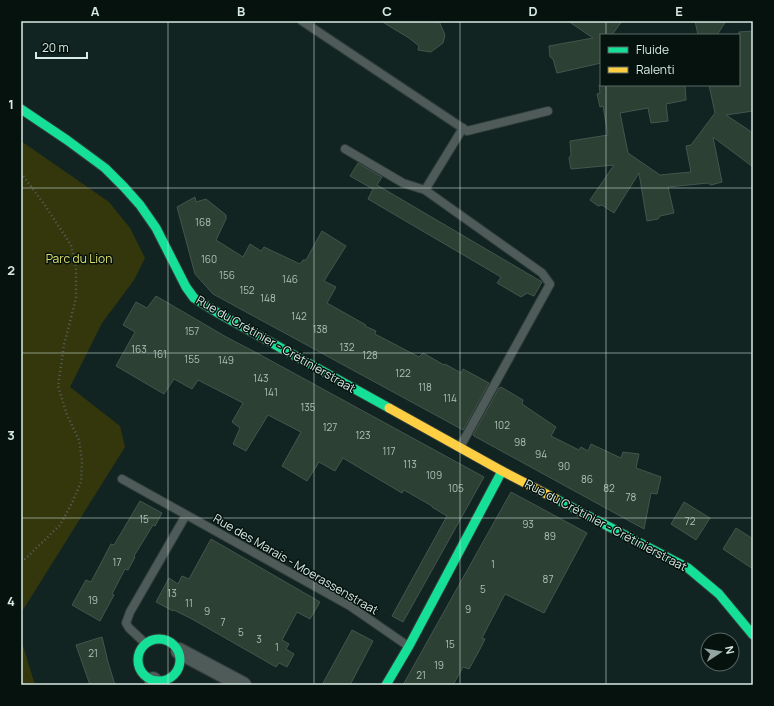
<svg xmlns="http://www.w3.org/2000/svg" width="774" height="706" font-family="Manrope,sans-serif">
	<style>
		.green { fill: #34370c }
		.building { fill: #2c4034; stroke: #47544e }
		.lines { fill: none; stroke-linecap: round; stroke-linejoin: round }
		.lane-casing { stroke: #303d3a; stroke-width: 10 }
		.street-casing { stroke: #303d3a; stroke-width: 18 }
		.fast-casing { stroke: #303d3a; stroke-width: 11 }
		.slow-casing { stroke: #303d3a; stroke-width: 11 }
		.path { stroke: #54615e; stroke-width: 2.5; stroke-dasharray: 1 3; stroke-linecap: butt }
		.lane { stroke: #4e5b58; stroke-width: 8 }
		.street { stroke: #4e5b58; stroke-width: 16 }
		.fast { stroke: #16e098; stroke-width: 9 }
		.slow { stroke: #ffcf43; stroke-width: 9 }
		.grid { fill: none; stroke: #d8eae5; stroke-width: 1; stroke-opacity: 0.55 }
		.labels { text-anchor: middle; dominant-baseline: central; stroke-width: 3; stroke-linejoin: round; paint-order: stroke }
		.number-label { font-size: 10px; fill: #adc0b9 }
		.park-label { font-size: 12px; fill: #dee06e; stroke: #05120e }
		.street-label { font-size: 12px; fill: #d8eae5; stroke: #05120e }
		.neatline { fill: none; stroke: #d8eae5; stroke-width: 1.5 }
		.grid-label { font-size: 13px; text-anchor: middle; font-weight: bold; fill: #d8eae5 }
	</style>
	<rect width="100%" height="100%" fill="#122421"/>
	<g class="green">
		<polygon points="21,141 109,202 130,228 145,258 134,280 102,323 70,387 120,426 125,447 21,613"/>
		<polygon points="21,639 35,685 21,685"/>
	</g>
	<g class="building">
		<polygon points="381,21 439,21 445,35 443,43 431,52 418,50 419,46 409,38"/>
		<polygon points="568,21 622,21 612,35 601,35 601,63 557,73 553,59 550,57 549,46 593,38"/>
		<polygon points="695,21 726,21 717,35 698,35"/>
		<polygon points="753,31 753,111 726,115 753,133 753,167 713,137 722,182 711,185 708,183 668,187 674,213 660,216 658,219 647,221 639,173 614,213 602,205 598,206 590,200 614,165 571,169 569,158 571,155 570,141 608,135 603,106 600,107 597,94 600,93 599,85 685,85 686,100 666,104 668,121 651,123 648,108 620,113 628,153 660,175 691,172 686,146 691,145 715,113 709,85 739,85 739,32"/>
		<polygon points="358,163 382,177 377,185 542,282 534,296 527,293 521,297 497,283 501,277 368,199 373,189 350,176"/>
		<polygon points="195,197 196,202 206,199 226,215 226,219 216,240 243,257 250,244 261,251 264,247 300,264 303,260 306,260 322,231 346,246 324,281 336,287 327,303 366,325 365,326 376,331 375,334 419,357 423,353 444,365 445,364 461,373 463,369 489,383 463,430 213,294 195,274 177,207"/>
		<polygon points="156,296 228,338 255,352 484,477 403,622 392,616 447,516 432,507 432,506 404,490 402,493 343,458 335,471 319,462 307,481 282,466 301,432 268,415 246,451 233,444 240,428 232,422 243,403 198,380 192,389 174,379 164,394 116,366 135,332 123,325 136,302 147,308"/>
		<polygon points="501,387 523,400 522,404 556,427 551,436 579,450 581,447 588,451 591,444 621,458 623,452 639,454 636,468 661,477 657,494 651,493 644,529 474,436 473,435 499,388 500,388"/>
		<polygon points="511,492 587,533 544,613 505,594 482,638 485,639 480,649 469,669 463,667 453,685 403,685"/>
		<polygon points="140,501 162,513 155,526 153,525 134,556 135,557 128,570 125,569 112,594 114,595 100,621 72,605 86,580 91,582 111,544 114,545"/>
		<polygon points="684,502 710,518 696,540 671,524"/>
		<polygon points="736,528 753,539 753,569 723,549"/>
		<polygon points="211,539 320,602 310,619 297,612 282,640 289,644 286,649 294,654 287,667 279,663 276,667 192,619 174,610 173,611 156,602 169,578 178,584 182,576 189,579"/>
		<polygon points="352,630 373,641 350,685 322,685"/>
		<polygon points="102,637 108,662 115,685 90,685 76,645"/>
	</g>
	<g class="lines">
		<defs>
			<g id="lane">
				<polyline points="302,21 467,131 548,111"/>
				<polyline points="345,149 403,183 425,190"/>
				<polyline points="460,447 550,284 542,273 425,190 463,128"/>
				<polyline points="122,479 350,606 408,646"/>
				<polyline points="145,643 129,628 126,623 130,612 186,515"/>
			</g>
			<g id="street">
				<polyline points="179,651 243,685"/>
				<polyline points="153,680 153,685"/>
			</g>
			<g id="fast">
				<polyline points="21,109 67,140 105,168 124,187 140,205 156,228 186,287 194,298 218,313 389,408"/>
				<polyline points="556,499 688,568 719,594 753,635"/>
				<circle cx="159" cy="660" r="21"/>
				<polyline points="386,685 409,646 502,471"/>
			</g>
			<polyline id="slow" points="389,408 502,471 556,499"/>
		</defs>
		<use href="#lane" class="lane-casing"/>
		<use href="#street" class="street-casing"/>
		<use href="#fast" class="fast-casing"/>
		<use href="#slow" class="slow-casing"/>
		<g class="path">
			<polyline points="21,173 44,204 71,245 76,266 76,298 64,345 58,386 67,415 79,440 82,461 81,482 72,503 60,525 21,563"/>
			<polyline points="21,683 22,685"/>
		</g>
		<use href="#lane" class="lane"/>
		<use href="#street" class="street"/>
		<use href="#fast" class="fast"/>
		<use href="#slow" class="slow"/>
	</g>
	<path class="grid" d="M 168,21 L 168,685M 314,21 L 314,685M 460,21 L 460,685M 606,21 L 606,35M 606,85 L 606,685M 21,188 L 753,188M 21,353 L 753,353M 21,518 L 753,518"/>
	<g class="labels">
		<g class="number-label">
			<text x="203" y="222">168</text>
			<text x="209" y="259">160</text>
			<text x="227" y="275">156</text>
			<text x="290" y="279">146</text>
			<text x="247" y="290">152</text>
			<text x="268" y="298">148</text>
			<text x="299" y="316">142</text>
			<text x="320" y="329">138</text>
			<text x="192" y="331">157</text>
			<text x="347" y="347">132</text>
			<text x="139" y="349">163</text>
			<text x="160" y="354">161</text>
			<text x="370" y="355">128</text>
			<text x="192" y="359">155</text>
			<text x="226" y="360">149</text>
			<text x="403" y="373">122</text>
			<text x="261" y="378">143</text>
			<text x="425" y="387">118</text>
			<text x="271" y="392">141</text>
			<text x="450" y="398">114</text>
			<text x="308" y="407">135</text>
			<text x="502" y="425">102</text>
			<text x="330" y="427">127</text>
			<text x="363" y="435">123</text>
			<text x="520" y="442">98</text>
			<text x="389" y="451">117</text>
			<text x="541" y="454">94</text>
			<text x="410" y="464">113</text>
			<text x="564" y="466">90</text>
			<text x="434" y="475">109</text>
			<text x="587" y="479">86</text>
			<text x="456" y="488">105</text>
			<text x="609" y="488">82</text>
			<text x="631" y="497">78</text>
			<text x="144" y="519">15</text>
			<text x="690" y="521">72</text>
			<text x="528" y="524">93</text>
			<text x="550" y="536">89</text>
			<text x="117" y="562">17</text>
			<text x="493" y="564">1</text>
			<text x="548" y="579">87</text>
			<text x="483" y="589">5</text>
			<text x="172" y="593">13</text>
			<text x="93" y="600">19</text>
			<text x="189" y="603">11</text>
			<text x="468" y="609">9</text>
			<text x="207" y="611">9</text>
			<text x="223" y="622">7</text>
			<text x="241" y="632">5</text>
			<text x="259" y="639">3</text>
			<text x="450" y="644">15</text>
			<text x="277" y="647">1</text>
			<text x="93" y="653">21</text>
			<text x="439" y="665">19</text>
			<text x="421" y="675">21</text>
		</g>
		<g class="park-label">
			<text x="79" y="258">Parc du Lion</text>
		</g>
		<g class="street-label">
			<text transform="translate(276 344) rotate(30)">Rue du Crétinier - Crétinierstraat</text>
			<text transform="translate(606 525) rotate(28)">Rue du Crétinier - Crétinierstraat</text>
			<text transform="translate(296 564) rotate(30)">Rue des Marais - Moerassenstraat</text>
		</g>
	</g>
	<rect width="774" height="706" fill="none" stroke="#05120e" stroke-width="44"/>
	<rect x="600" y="34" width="140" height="52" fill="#05120e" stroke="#596864"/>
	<rect x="608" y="47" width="20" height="6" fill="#16e098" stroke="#596864"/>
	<text x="636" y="54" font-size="12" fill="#d8eae5">Fluide</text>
	<rect x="608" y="67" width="20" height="6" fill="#ffcf43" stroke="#596864"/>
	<text x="636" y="74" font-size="12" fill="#d8eae5">Ralenti</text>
	<g transform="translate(720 652) rotate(78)"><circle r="19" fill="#05120e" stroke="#596864"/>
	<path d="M0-3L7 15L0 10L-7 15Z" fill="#93a5a0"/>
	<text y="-6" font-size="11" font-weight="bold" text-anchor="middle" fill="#d8eae5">N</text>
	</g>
	<path d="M36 52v6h51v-6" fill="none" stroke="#d8eae5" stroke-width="2"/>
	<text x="42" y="52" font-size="12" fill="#d8eae5" stroke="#05120e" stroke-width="3" paint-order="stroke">20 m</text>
	<rect x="22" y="22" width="730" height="662" class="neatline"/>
	<g class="grid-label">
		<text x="95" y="16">A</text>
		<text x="241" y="16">B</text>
		<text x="387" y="16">C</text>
		<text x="533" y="16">D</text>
		<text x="679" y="16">E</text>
		<text x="11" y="109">1</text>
		<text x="11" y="275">2</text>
		<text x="11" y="440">3</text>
		<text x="11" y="606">4</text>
	</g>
</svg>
